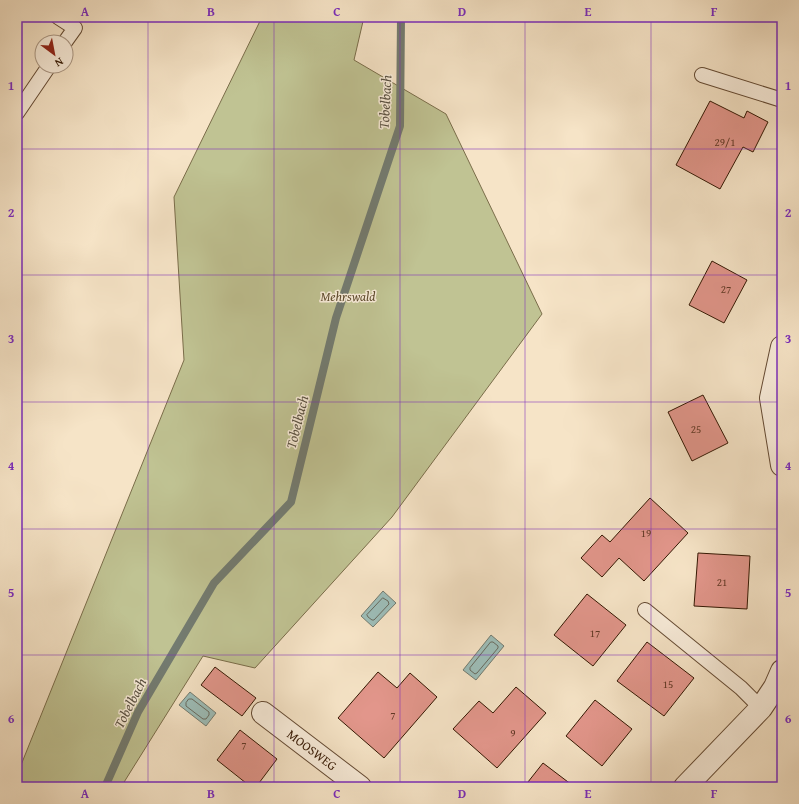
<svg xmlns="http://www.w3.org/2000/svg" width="799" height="804" font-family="'Gentium Book Plus',serif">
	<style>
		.green { fill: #c0c393; stroke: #7a6d4a }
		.water { fill: #9dbeb9; stroke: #737b70 }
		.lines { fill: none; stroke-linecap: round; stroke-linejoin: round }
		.shore { stroke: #686a5e; stroke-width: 1 }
		.stream { stroke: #737b70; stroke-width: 8 }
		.building { fill: #e2968b; stroke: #341702 }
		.service-casing { stroke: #644a33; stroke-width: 16 }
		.minor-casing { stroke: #644a33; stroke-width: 24 }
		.service { stroke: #f9eddb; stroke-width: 14 }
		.minor { stroke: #f9eddb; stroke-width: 22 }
		.grid { fill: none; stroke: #7b2cbf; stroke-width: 1; stroke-opacity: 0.55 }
		.labels { text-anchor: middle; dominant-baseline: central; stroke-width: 3; stroke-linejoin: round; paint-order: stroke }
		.number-label { font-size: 11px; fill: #603724 }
		.park-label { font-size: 13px; font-style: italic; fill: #5e4b2e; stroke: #f9eddb }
		.street-label { font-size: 13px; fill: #341702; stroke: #f9eddb }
		.water-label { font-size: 14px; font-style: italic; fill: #595142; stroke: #f9eddb }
		.neatline { fill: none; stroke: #7b2cbf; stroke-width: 1.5 }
		.grid-label { font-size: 13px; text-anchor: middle; font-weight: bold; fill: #7b2cbf }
	</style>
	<rect width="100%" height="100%" fill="#f6e4c7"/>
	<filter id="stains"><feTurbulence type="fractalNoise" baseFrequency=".005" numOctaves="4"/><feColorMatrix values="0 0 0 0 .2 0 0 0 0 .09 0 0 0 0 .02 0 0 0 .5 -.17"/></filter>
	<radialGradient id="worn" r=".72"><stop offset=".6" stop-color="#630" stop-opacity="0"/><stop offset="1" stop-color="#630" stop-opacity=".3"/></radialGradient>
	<polygon class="green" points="262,17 364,17 354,60 446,114 542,314 392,517 255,668 203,656 121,787 17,787 17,778 21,765 184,360 174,197"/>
	<g class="water">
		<polygon points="383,591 396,603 373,627 361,616"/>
		<polygon points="491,635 504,646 476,680 463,670"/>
		<polygon points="190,692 216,713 206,726 179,705"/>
	</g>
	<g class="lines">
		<g class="shore">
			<polygon points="383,598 388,601 389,604 374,620 372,620 368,617 367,615"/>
			<polygon points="491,642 493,642 498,646 498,648 477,673 475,674 470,670 470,668"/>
			<polygon points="189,699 192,699 209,712 209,715 206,719 203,719 186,706 186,703"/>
		</g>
		<polyline class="stream" points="105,787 138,712 214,583 291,502 336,318 400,126 401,17"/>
	</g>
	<g class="building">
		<polygon points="710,101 744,118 747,111 768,122 753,152 743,147 720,189 676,165"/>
		<polygon points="712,261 747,280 724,323 689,305"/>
		<polygon points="703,395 728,443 692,461 668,412"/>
		<polygon points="650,498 688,533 644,581 619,558 602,577 581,558 602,535 610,542"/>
		<polygon points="698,553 750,556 747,609 694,606"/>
		<polygon points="587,594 626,625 593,666 554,635"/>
		<polygon points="647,642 694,678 664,716 617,681"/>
		<polygon points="215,667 256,698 242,716 201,685"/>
		<polygon points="378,672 397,688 410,673 437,697 384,758 338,718"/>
		<polygon points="516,687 546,713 497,768 453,729 479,701 493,713"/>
		<polygon points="595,700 632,729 602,766 566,736"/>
		<polygon points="240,730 277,759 256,787 251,787 217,760"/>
		<polygon points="543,763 572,785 570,787 524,787"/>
	</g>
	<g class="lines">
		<defs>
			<g id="service">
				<polyline points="58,17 75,28 65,42"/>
				<polyline points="702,75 782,100"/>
				<polyline points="17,113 49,66"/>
				<polyline points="645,610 741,688 761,708"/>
			</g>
			<g id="minor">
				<polyline points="782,347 771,398 782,465"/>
				<polyline points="263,713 360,787"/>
				<polyline points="685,787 761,708 775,687 782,671"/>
			</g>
		</defs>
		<use href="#service" class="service-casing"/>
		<use href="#minor" class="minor-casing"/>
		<use href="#service" class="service"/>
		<use href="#minor" class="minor"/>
	</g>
	<path class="grid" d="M 148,17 L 148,787M 274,17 L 274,787M 400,17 L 400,787M 525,17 L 525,787M 651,17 L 651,787M 17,149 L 782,149M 17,275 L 782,275M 17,402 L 782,402M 17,529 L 782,529M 17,655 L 782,655"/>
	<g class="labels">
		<g class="number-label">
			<text x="725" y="142">29/1</text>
			<text x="726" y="289">27</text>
			<text x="696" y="429">25</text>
			<text x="646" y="533">19</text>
			<text x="722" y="582">21</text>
			<text x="595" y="633">17</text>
			<text x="668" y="684">15</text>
			<text x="393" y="715">7</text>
			<text x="513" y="733">9</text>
			<text x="244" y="745">7</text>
		</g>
		<g class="park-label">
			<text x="348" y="296">Mehrswald</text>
		</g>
		<g class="street-label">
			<text transform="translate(312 750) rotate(37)">MOOSWEG</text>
		</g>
		<g class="water-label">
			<text transform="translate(385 102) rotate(-87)">Tobelbach</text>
			<text transform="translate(297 422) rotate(-76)">Tobelbach</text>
			<text transform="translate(130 703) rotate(-63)">Tobelbach</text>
		</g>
	</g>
	<rect width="799" height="804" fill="none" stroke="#f6e4c7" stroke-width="44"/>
	<g transform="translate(54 54) rotate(148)"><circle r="19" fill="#f9eddb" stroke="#aa9784"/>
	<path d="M0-3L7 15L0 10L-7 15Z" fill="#8f2418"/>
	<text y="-6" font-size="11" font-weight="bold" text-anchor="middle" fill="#341702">N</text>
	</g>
	<rect x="22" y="22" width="755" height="760" class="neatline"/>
	<g class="grid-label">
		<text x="85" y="16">A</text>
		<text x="211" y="16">B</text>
		<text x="337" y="16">C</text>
		<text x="462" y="16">D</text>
		<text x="588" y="16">E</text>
		<text x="714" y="16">F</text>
		<text x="11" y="90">1</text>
		<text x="788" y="90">1</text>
		<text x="11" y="217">2</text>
		<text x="788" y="217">2</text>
		<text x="11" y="343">3</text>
		<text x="788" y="343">3</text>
		<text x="11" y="470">4</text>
		<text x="788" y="470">4</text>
		<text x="11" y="597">5</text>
		<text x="788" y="597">5</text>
		<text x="11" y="723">6</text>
		<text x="788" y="723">6</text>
		<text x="85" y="798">A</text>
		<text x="211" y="798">B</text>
		<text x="337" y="798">C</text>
		<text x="462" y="798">D</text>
		<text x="588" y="798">E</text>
		<text x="714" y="798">F</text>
	</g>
	<rect width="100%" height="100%" filter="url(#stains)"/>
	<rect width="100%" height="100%" fill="url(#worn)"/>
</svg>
